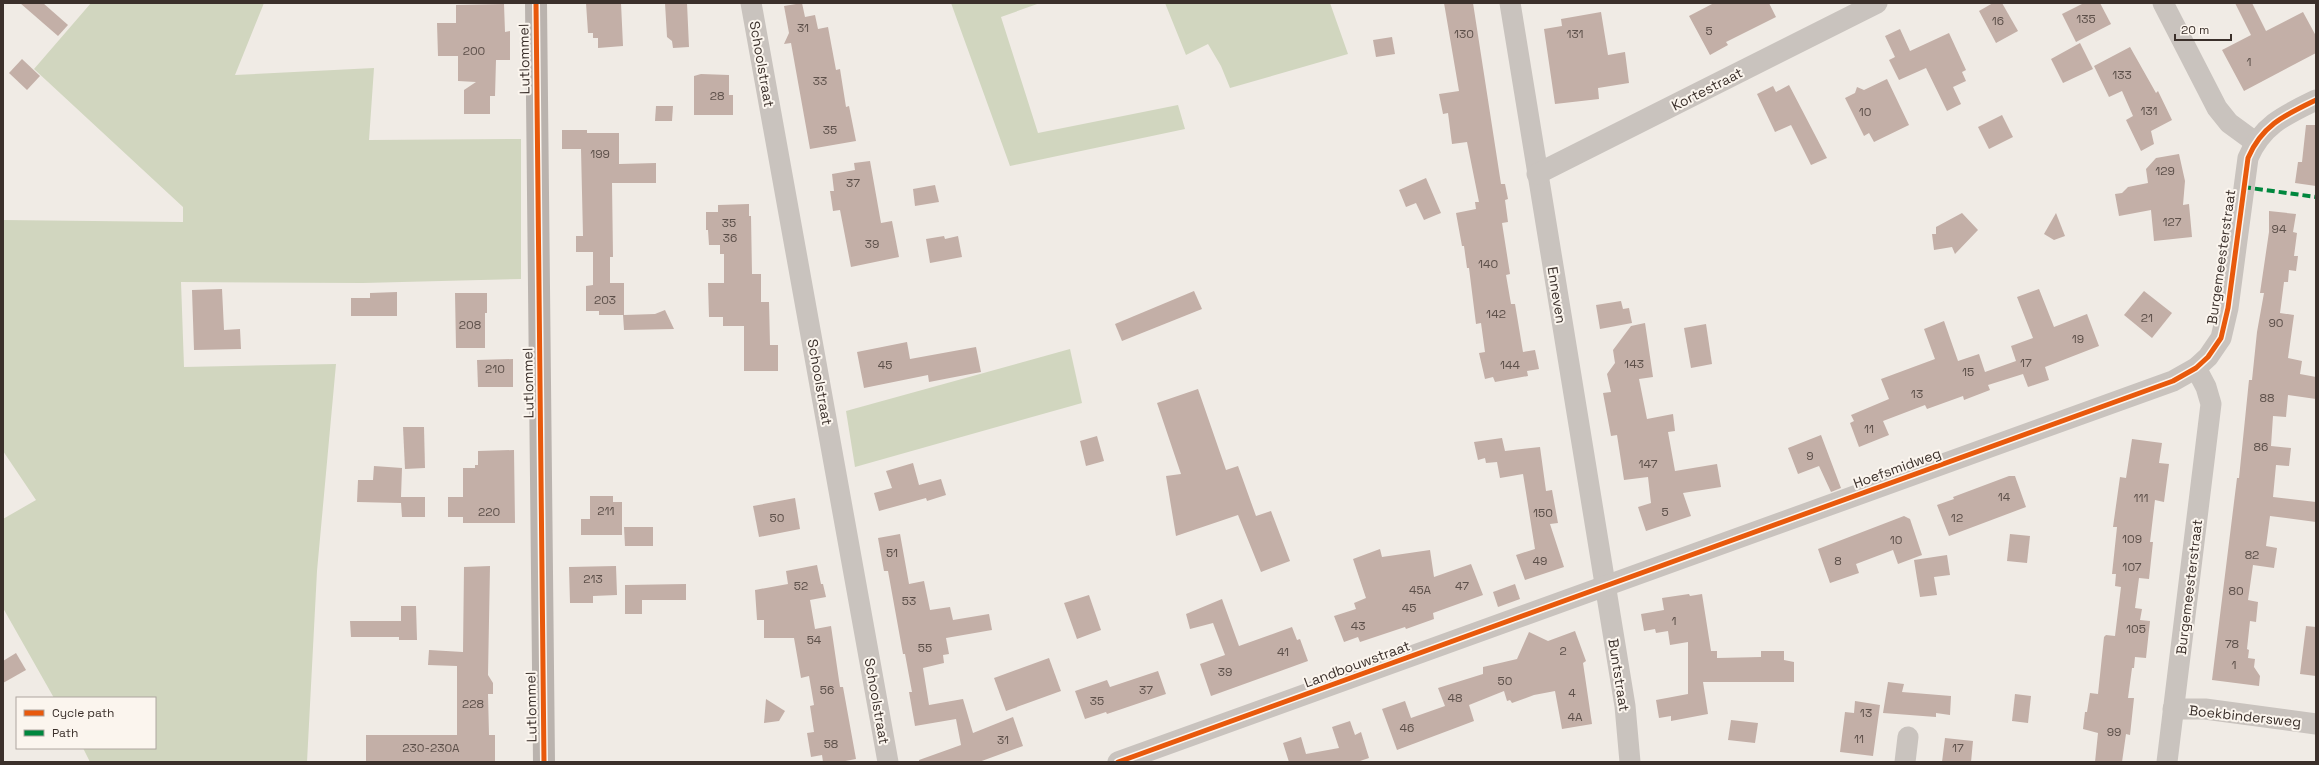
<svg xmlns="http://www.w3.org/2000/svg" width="2319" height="765" font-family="'Space Grotesk',sans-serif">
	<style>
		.green { fill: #d1d6bf }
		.building { fill: #c3afa7 }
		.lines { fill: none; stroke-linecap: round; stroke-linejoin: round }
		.minor { stroke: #c9c3be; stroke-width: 21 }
		.secondary { stroke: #bab3ae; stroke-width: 22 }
		.quiet { stroke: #00873e; stroke-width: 4; stroke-dasharray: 8 4; stroke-linecap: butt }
		.cycleway-casing { stroke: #fbf5ee; stroke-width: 8 }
		.cycleway { stroke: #e8590c; stroke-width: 5 }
		.labels { text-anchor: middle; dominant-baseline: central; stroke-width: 4; stroke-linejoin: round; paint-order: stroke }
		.number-label { font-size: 12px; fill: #5d504a }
		.street-label { font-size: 14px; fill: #3b302b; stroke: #fbf5ee }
	</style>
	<rect width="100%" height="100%" fill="#f0ebe5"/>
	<g class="green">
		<polygon points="91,3 264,3 235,75 374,68 369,140 521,139 521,279 363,283 181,282 184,367 336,364 317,571 307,762 90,762 83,748 155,748 155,698 54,698 3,608 3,519 36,500 3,451 3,220 183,222 183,207 34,69"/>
		<polygon points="951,3 1040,3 1001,17 1038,133 1178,105 1185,129 1010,166"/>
		<polygon points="1165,3 1330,3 1348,54 1230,88 1221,66 1208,44 1186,55"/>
		<polygon points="1070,349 1082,403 855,467 846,411"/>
	</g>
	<g class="building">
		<polygon points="20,3 43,3 68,25 58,36"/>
		<polygon points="586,3 621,3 623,46 598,48 598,38 593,38 593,33 588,33"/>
		<polygon points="665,3 687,3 689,47 673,48 672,41 667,37"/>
		<polygon points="802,3 805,17 815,15 818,29 828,27 836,70 840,69 846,107 849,106 856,141 810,149 791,43 784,44 789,33 784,6"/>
		<polygon points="1444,3 1473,3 1501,184 1505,184 1508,199 1505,200 1508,222 1502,223 1510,274 1506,275 1511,304 1515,304 1523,352 1535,350 1539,369 1527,371 1528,376 1495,382 1493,377 1485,379 1479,353 1485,352 1481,323 1476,324 1469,268 1467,268 1464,246 1462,246 1456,213 1476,209 1475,202 1479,202 1467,142 1452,144 1448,113 1443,114 1439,94 1459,91"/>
		<polygon points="1714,3 1769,3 1776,17 1726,42 1728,45 1710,55 1689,16"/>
		<polygon points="1993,3 2002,3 2018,31 1996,43 1979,11"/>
		<polygon points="2084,3 2100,3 2111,24 2076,42 2062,14"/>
		<polygon points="2235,3 2252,3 2266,31 2303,12 2316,36 2316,53 2244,91 2222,50 2251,35"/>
		<polygon points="504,4 505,32 510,31 510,60 496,60 495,96 490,96 490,114 464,114 464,90 476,82 458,81 458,56 438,56 437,23 456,23 456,5"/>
		<polygon points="1601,12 1608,55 1625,52 1629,83 1598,88 1599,99 1555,104 1544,29 1562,26 1561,19"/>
		<polygon points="1900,29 1910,51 1949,33 1966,70 1962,72 1966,81 1953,87 1961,104 1947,111 1926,68 1899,80 1889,60 1895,57 1885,36"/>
		<polygon points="1392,37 1395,54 1376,57 1373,40"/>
		<polygon points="2080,43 2093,69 2063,83 2051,59"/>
		<polygon points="2130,47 2156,93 2158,91 2172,120 2151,131 2154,144 2141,151 2126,120 2133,116 2122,91 2109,97 2094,66"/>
		<polygon points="22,59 40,76 27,90 9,73"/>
		<polygon points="701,74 729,75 729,95 733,95 733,115 694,115 694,76"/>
		<polygon points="1887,79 1909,125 1874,142 1869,133 1864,136 1845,98 1855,93 1857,87 1864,90"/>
		<polygon points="1789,85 1827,158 1811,165 1791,125 1775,132 1757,94 1773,86 1776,92"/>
		<polygon points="656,106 673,106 672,121 655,121"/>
		<polygon points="2002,115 2013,137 1989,149 1978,127"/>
		<polygon points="2306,125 2316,125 2316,186 2295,183 2298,162 2302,162"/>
		<polygon points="562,130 587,130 587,133 619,133 619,164 656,163 656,183 612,183 613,257 610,257 610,283 624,283 624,315 655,314 665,310 674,329 624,330 623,315 599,315 599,311 586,311 586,286 593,285 593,252 576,252 576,236 583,236 581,149 562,149"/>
		<polygon points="2179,154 2185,181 2183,205 2189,204 2192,237 2154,241 2151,210 2119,216 2115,194 2122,193 2128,187 2148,183 2146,169 2156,158"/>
		<polygon points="870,161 881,223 892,221 899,257 851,267 840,210 833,211 830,191 834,191 832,174 855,170 854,163"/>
		<polygon points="1426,178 1441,213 1424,220 1416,203 1406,207 1399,190"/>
		<polygon points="935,185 939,202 915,206 913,189"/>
		<polygon points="749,204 749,216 751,216 752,274 761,274 761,302 769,302 770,345 778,345 778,371 744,371 744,326 723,326 723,317 709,317 708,283 724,283 724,254 720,254 720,245 709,245 708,230 706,230 706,212 718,212 718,205"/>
		<polygon points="2269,211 2296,214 2293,232 2297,233 2294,256 2298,256 2296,271 2289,270 2288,282 2284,282 2280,313 2294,315 2288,358 2302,361 2300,374 2316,377 2316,399 2288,395 2286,417 2273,416 2271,446 2291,448 2289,466 2276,465 2273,497 2316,502 2316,522 2270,516 2266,546 2277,548 2274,568 2253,565 2248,600 2258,602 2256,622 2250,621 2247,649 2249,650 2248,658 2255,659 2254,667 2260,676 2259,686 2212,680 2237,478 2239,478 2249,380 2252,380 2257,332 2264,293 2260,293 2269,232"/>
		<polygon points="1962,213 1978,230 1955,254 1952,247 1934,250 1932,234 1936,234 1936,227"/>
		<polygon points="2056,213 2065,236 2054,240 2044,234"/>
		<polygon points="944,236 945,239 958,236 962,257 930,263 926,239"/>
		<polygon points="222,289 224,330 240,329 241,349 194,350 192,290"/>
		<polygon points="2039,289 2054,327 2087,314 2099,346 2045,367 2049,380 2028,387 2023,374 1988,385 1990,390 1964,400 1963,396 1927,409 1925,405 1883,421 1889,435 1859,447 1850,423 1854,421 1851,415 1889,399 1881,379 1935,359 1924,329 1944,321 1958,361 1979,354 1985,372 2016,361 2011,346 2033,338 2017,297"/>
		<polygon points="1194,291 1202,309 1122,341 1115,324"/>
		<polygon points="2144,291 2172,313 2152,338 2124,315"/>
		<polygon points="397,292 397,316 351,316 351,298 370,298 370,293"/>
		<polygon points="455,293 487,293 487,313 485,313 485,348 456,348"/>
		<polygon points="1621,301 1623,309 1629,308 1632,323 1600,329 1596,305"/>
		<polygon points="1645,323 1653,377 1639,379 1647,419 1673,414 1675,431 1668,432 1675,471 1717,464 1721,487 1683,493 1691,516 1646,531 1638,507 1651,503 1648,477 1624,480 1617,435 1611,436 1603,393 1611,392 1607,374 1615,363 1613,350 1631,326"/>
		<polygon points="1706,324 1712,364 1691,368 1684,328"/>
		<polygon points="907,342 910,359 976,347 981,372 929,382 928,375 864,388 857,352"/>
		<polygon points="513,359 513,387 478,387 477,360"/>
		<polygon points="1198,389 1226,470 1238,466 1256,516 1271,511 1290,561 1261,572 1238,515 1176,536 1166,476 1181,474 1157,403"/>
		<polygon points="403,427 424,427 425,468 405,469"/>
		<polygon points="1821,435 1841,488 1831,492 1819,466 1798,474 1788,448"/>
		<polygon points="1097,436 1104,461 1086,466 1080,441"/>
		<polygon points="1502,438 1505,451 1540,447 1546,491 1552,490 1558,523 1550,524 1564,567 1525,580 1516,555 1535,549 1523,474 1500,478 1497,462 1486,463 1485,458 1478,460 1474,442"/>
		<polygon points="2132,439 2162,443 2159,463 2169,464 2164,502 2155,500 2150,542 2153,542 2149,579 2139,578 2135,608 2142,609 2140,620 2150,621 2146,658 2135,657 2134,668 2132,668 2128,698 2134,698 2130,735 2126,734 2122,762 2095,762 2098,733 2083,729 2085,712 2087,712 2090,693 2098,694 2104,637 2106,635 2115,636 2121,587 2115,586 2116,574 2112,574 2117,527 2113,527 2120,477 2126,478"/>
		<polygon points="514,450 515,523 463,523 463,517 448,517 448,497 463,497 463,468 475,468 475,465 478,465 478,451"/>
		<polygon points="913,463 919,485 941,479 946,495 927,501 926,498 879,511 874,493 892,488 886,471"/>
		<polygon points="374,466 402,468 401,497 425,497 425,517 402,517 401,503 357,502 358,480 373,480"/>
		<polygon points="2009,476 2015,476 2026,507 1949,536 1937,505 1954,499 1953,497"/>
		<polygon points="590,496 613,496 613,502 622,502 622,535 581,535 581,519 590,519"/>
		<polygon points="795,498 800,529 759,537 753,506"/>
		<polygon points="1904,516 1910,519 1922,555 1898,564 1893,550 1856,564 1859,573 1830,583 1818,549"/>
		<polygon points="624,527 653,527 653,546 625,546"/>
		<polygon points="900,534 909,584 924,581 930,610 950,607 953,620 989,614 992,630 946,638 949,654 943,655 944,663 923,668 929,705 963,699 973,733 1013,717 1023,746 979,762 919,762 919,760 961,745 956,719 915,726 909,692 912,692 905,654 903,654 888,571 884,571 878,538"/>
		<polygon points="2010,534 2030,536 2027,563 2007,561"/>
		<polygon points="1380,549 1382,557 1430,550 1434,577 1471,564 1483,595 1433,613 1434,619 1406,629 1405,627 1360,642 1358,637 1344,642 1334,616 1356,609 1354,603 1366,598 1353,559"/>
		<polygon points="1947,555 1950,575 1934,577 1937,595 1920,597 1914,560"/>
		<polygon points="817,565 821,584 823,584 826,597 810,600 815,629 831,626 840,687 843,687 856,759 840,762 823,762 822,755 811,757 807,733 814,732 810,706 814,705 809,676 801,678 794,638 764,638 764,620 757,620 755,590 788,584 786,571"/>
		<polygon points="490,566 488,675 493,683 493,694 488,694 489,735 495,735 495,762 366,762 366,735 457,735 457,666 428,665 429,650 463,652 464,567"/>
		<polygon points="616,566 617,595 593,596 593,603 570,603 569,567"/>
		<polygon points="686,584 686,600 642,600 642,614 625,614 625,585"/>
		<polygon points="1515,584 1520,599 1498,607 1493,592"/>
		<polygon points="1689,594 1690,596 1702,594 1711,651 1717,651 1717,658 1761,657 1761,651 1784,651 1784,660 1794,662 1794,682 1703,682 1708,714 1671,721 1671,716 1659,718 1656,700 1688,694 1688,642 1670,645 1668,631 1656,633 1655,629 1644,631 1641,614 1664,610 1662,598"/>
		<polygon points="1089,595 1101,630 1077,639 1064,603"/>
		<polygon points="1222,599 1239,646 1292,627 1297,640 1300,639 1308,661 1211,696 1200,664 1225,655 1213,623 1190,629 1186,614"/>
		<polygon points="401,606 416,606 417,640 399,640 399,637 351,637 350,621 401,621"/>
		<polygon points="2306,626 2316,627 2316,676 2300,674"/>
		<polygon points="1575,631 1586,661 1583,663 1592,724 1562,729 1555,691 1534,695 1512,703 1510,700 1507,701 1504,691 1469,705 1474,721 1397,750 1382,709 1405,701 1411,718 1445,706 1438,688 1483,674 1483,667 1517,659 1529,632 1548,641"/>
		<polygon points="16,653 26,670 3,683 3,661"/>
		<polygon points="1049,658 1061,691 1006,711 994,678"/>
		<polygon points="1158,671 1166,694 1107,714 1106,712 1085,719 1075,691 1107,680 1110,687"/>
		<polygon points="1888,682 1904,684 1902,692 1951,696 1950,715 1936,713 1936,717 1883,713"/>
		<polygon points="2015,694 2031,696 2028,723 2012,721"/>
		<polygon points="766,699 785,711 779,721 764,723"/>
		<polygon points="1855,701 1880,705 1873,756 1840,752 1845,712 1854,713"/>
		<polygon points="1731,720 1758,723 1755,743 1728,740"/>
		<polygon points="1350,721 1355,735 1361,732 1369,758 1357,762 1289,762 1283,743 1301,737 1306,754 1339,748 1332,727"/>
		<polygon points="1945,738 1973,741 1971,762 1942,762"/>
	</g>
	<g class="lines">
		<g class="minor">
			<polyline points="751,3 888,762"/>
			<polyline points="1510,3 1625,706 1630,762"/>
			<polyline points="2163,3 2217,108 2229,123 2255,142"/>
			<polyline points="1537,174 1877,3"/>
			<polyline points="2173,709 2205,709 2316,724"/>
			<path d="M 1118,762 L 2173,381 L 2196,368 L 2208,357 L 2221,338 L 2228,308 L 2248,158 C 2262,125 2285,115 2316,100"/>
			<polyline points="1905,762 1908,737"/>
			<polyline points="2167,762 2211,404 2206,387 2196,368"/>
		</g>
		<polyline class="secondary" points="536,3 544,762"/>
		<polyline class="quiet" points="2243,187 2316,197"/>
		<defs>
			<g id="cycleway">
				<polyline points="536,3 544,762"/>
				<path d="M 1118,762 L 2173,381 L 2196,368 L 2208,357 L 2221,338 L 2228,308 L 2248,158 C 2262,125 2285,115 2316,100"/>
			</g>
		</defs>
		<use href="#cycleway" class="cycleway-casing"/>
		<use href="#cycleway" class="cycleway"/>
	</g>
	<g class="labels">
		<g class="number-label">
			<text x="2086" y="19">135</text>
			<text x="1998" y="21">16</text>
			<text x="803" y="28">31</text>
			<text x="1709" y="31">5</text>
			<text x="1464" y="34">130</text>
			<text x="1575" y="34">131</text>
			<text x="474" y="51">200</text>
			<text x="2249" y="62">1</text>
			<text x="2122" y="75">133</text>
			<text x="820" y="81">33</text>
			<text x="717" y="96">28</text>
			<text x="2149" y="111">131</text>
			<text x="1865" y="112">10</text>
			<text x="830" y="130">35</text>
			<text x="600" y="154">199</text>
			<text x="2165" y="171">129</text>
			<text x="853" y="183">37</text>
			<text x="2172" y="222">127</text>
			<text x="729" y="223">35</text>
			<text x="2279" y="229">94</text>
			<text x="730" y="238">36</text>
			<text x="872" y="244">39</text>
			<text x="1488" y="264">140</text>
			<text x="605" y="300">203</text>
			<text x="1496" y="314">142</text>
			<text x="2147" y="318">21</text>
			<text x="2276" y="323">90</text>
			<text x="470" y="325">208</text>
			<text x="2078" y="339">19</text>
			<text x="2026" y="363">17</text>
			<text x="1634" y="364">143</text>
			<text x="885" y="365">45</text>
			<text x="1510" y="365">144</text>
			<text x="495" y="369">210</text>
			<text x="1968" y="372">15</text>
			<text x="1917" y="394">13</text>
			<text x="2267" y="398">88</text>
			<text x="1869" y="429">11</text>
			<text x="2261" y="447">86</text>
			<text x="1810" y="456">9</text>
			<text x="1648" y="464">147</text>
			<text x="2004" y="497">14</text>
			<text x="2141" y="498">111</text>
			<text x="606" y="511">211</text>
			<text x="489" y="512">220</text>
			<text x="1665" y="512">5</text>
			<text x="1543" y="513">150</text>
			<text x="777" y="518">50</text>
			<text x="1957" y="518">12</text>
			<text x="2132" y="539">109</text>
			<text x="1896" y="540">10</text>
			<text x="892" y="553">51</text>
			<text x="2252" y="555">82</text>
			<text x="1540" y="561">49</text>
			<text x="1838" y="561">8</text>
			<text x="2132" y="567">107</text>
			<text x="593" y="579">213</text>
			<text x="801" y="586">52</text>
			<text x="1462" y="586">47</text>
			<text x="1420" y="590">45A</text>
			<text x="2236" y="591">80</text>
			<text x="909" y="601">53</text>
			<text x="1409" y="608">45</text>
			<text x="1674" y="621">1</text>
			<text x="1358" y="626">43</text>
			<text x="2136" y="629">105</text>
			<text x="814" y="640">54</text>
			<text x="2232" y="644">78</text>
			<text x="925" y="648">55</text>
			<text x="1563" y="651">2</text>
			<text x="1283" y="652">41</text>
			<text x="2234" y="665">1</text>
			<text x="1225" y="672">39</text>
			<text x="1505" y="681">50</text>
			<text x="827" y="690">56</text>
			<text x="1146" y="690">37</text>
			<text x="1572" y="693">4</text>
			<text x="1455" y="698">48</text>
			<text x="1097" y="701">35</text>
			<text x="473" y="704">228</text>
			<text x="1866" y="713">13</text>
			<text x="1575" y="717">4A</text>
			<text x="1407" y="728">46</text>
			<text x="2114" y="732">99</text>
			<text x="1859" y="739">11</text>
			<text x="1003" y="740">31</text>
			<text x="831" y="744">58</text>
			<text x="431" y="748">230-230A</text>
			<text x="1958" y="748">17</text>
		</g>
		<g class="street-label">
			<text transform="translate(524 59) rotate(-91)">Lutlommel</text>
			<text transform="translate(762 64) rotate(80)">Schoolstraat</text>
			<text transform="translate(1707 89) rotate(-27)">Kortestraat</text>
			<text transform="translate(2221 257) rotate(-82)">Burgemeesterstraat</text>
			<text transform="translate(1557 295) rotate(81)">Enneven</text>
			<text transform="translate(820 382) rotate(80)">Schoolstraat</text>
			<text transform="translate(528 383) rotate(-91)">Lutlommel</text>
			<text transform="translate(1897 468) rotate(-20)">Hoefsmidweg</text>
			<text transform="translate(2189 587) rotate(-83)">Burgemeesterstraat</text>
			<text transform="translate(1357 664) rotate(-20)">Landbouwstraat</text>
			<text transform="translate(1619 675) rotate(81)">Buntstraat</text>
			<text transform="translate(877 701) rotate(80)">Schoolstraat</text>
			<text transform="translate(531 707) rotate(-91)">Lutlommel</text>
			<text transform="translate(2245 716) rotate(6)">Boekbindersweg</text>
		</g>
	</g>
	<rect width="2319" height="765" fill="none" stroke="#3b302b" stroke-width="8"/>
	<rect x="16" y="697" width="140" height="52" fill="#fbf5ee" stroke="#aea6a0"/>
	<rect x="24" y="710" width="20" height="6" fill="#e8590c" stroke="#aea6a0"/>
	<text x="52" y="717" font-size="12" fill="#3b302b">Cycle path</text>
	<rect x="24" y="730" width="20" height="6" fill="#00873e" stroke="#aea6a0"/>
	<text x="52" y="737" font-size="12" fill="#3b302b">Path</text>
	<path d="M2175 34v6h56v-6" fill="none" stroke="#3b302b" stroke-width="2"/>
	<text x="2181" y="34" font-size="12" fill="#3b302b" stroke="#fbf5ee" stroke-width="3" paint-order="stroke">20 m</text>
</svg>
